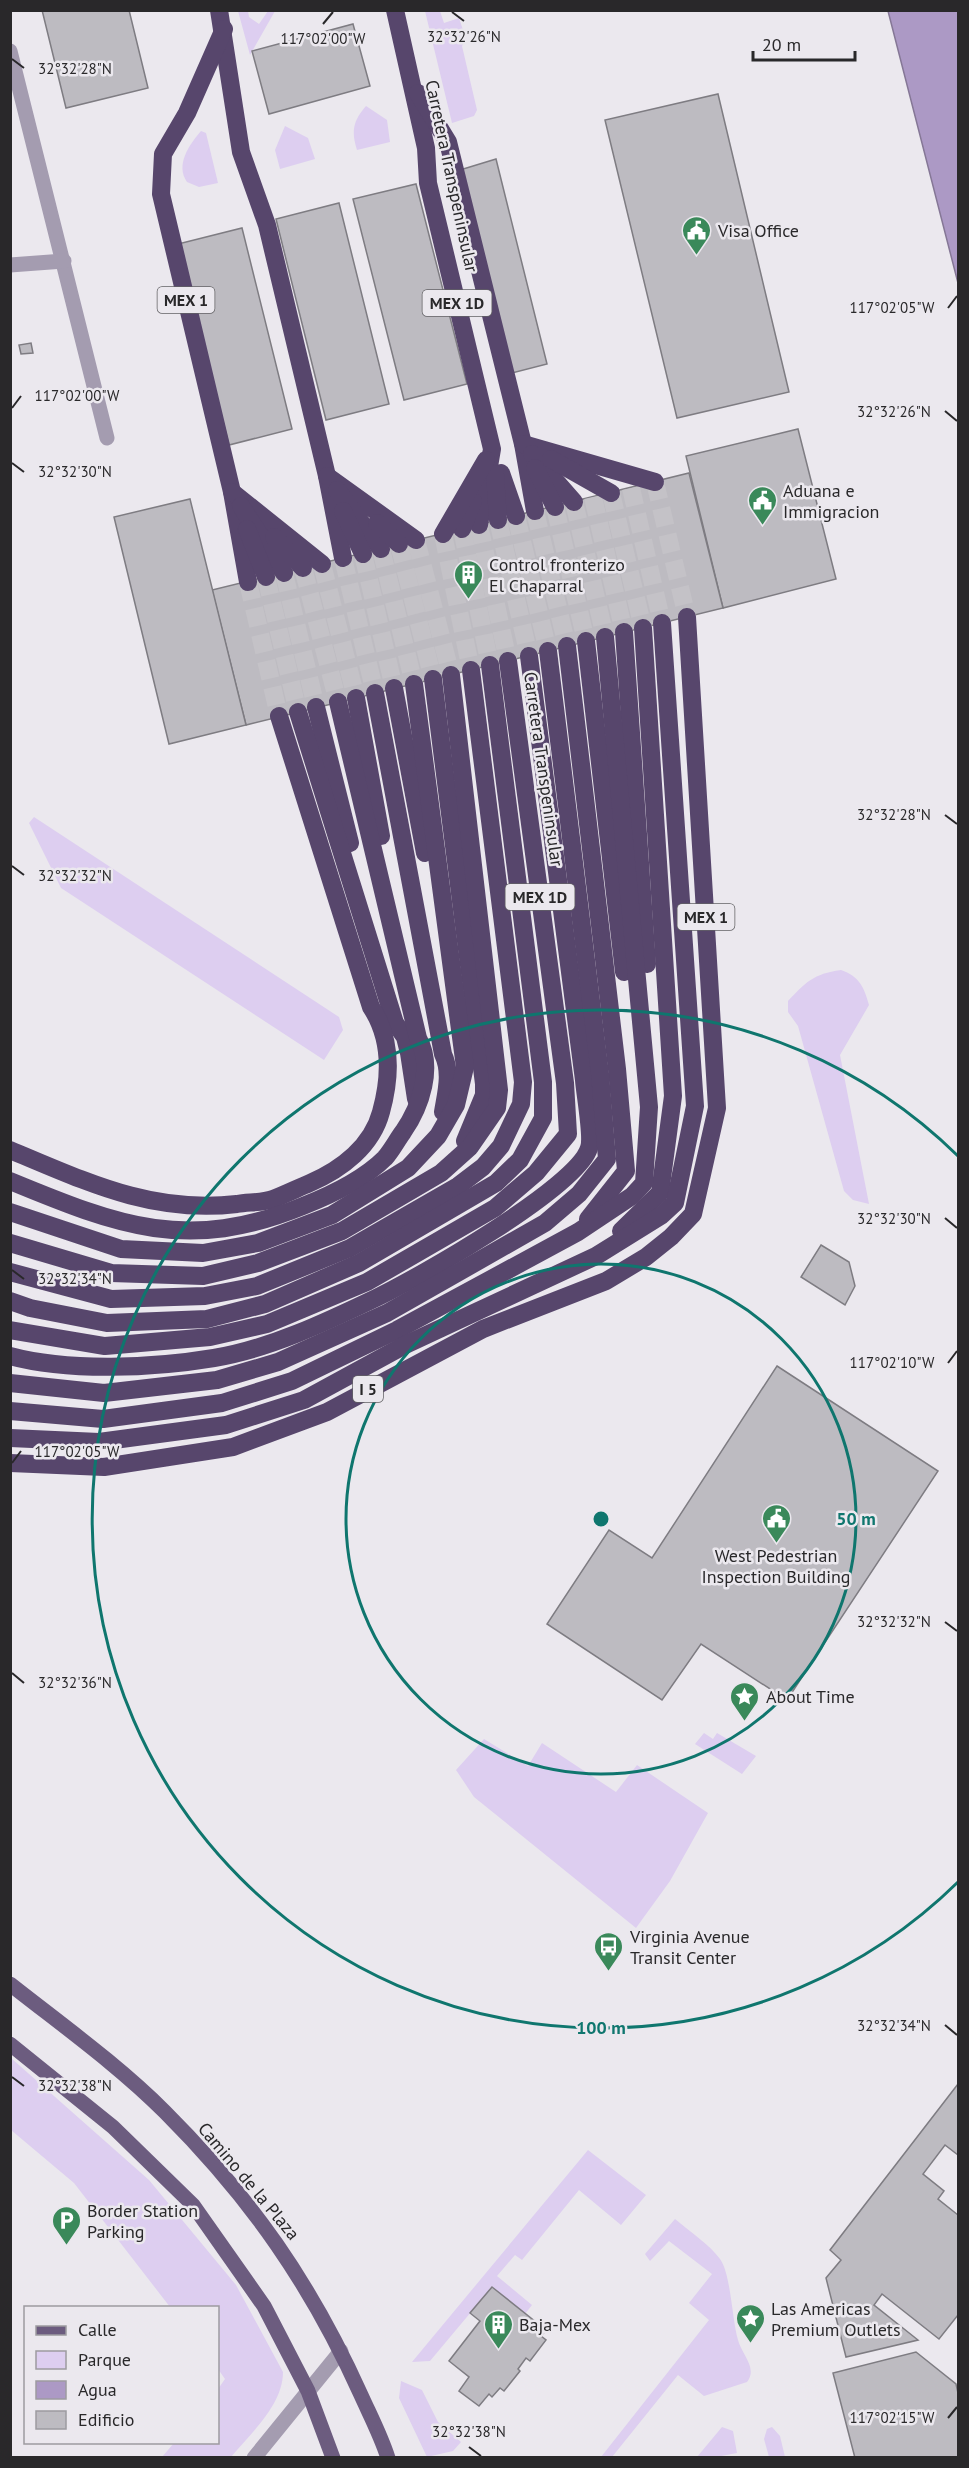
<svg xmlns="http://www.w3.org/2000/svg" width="969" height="2468" font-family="'PT Sans',sans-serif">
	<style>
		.green { fill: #ddcef0 }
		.water { fill: #ac99c5; stroke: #857796; stroke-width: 1.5 }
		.building { fill: #bdbbc1; stroke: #7e7c82; stroke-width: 1.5 }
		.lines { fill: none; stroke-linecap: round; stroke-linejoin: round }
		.highway-tunnel { stroke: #c4c2c7; stroke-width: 18; stroke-dasharray: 18 9; stroke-linecap: butt }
		.minor { stroke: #a49cb0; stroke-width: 15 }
		.major { stroke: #6c5c7f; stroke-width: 15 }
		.highway { stroke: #57466c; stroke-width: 18 }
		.ticks { fill: none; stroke: #29282a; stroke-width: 2 }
		.ring { fill: none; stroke: #0f766e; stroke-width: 3 }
		.labels { text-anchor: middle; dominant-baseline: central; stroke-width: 5; stroke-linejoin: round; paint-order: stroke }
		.shield { fill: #ebe8ee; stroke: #636265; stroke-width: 1.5 }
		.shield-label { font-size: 16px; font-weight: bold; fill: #29282a }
		.street-label { font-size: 18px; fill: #29282a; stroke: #ebe8ee }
		.poi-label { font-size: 18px; fill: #29282a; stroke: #ebe8ee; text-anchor: start }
		.ticks-label { font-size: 15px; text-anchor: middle; fill: #29282a; stroke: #ebe8ee; stroke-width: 5; stroke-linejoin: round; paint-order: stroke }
		.centre { fill: #0f766e; stroke: #ebe8ee; stroke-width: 3 }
		.ring-label { font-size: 18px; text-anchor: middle; font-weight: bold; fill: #0f766e; stroke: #ebe8ee; stroke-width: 5; stroke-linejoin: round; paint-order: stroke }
	</style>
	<rect width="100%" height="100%" fill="#ebe8ee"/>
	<g class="green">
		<polygon points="238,11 248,11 249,17 259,24 268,11 275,11 250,55"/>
		<polygon points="425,11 440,11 444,23 459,18 466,39 462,46 477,110 474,116 452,123"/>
		<path d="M 366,106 L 387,120 L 390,142 L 357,150 C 351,131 353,121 366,106 Z"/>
		<polygon points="285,126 308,138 315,159 280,169 275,150"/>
		<path d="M 201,131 L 206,133 L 218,183 L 199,187 L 187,182 C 175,165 189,145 201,131 Z"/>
		<polygon points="34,817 339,1017 343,1030 324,1060 61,888 29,823"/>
		<path d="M 841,970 C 859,976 864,987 869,1005 L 840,1055 L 869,1204 L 853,1200 L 844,1191 L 798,1026 L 788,1012 L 788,1001 C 806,982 813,974 841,970 Z"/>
		<polygon points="704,1733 713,1739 717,1733 756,1756 742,1774 695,1744"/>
		<polygon points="484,1739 528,1766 542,1743 616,1792 637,1765 708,1813 670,1881 636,1928 474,1797 456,1770"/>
		<path d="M 11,2058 L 149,2180 L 236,2285 L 283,2372 C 283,2405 251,2433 231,2457 L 162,2457 L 174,2443 L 218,2442 L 218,2389 L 225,2379 L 218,2369 L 218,2308 L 170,2307 L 74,2183 L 11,2130 Z"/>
		<polygon points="588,2150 646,2195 621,2225 579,2190 522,2260 515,2255 497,2276 532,2305 525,2314 492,2287 430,2361 412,2362"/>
		<path d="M 675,2219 C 689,2231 709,2244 720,2259 C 731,2274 732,2320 738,2340 C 742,2355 758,2368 747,2382 L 704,2396 L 678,2375 L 612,2457 L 601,2457 L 709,2320 L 689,2303 L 712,2274 L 669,2241 L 650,2261 L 645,2254 Z"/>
		<polygon points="401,2381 422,2390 438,2422 461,2442 453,2451 427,2457 399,2398"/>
		<polygon points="722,2427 733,2431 737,2453 716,2457 697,2457"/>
		<polygon points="772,2427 780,2436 785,2457 769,2457 764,2439 767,2429"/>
	</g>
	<polygon class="water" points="888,11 958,11 958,283"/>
	<g class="building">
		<polygon points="42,10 129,10 148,88 66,108"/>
		<polygon points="353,24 370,86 269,114 252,51"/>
		<polygon points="718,94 789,392 677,418 605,120"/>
		<polygon points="496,159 547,364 500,376 450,173"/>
		<polygon points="416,184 467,384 404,400 353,199"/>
		<polygon points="339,203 389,404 326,420 276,219"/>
		<polygon points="242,228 292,429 229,445 178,244"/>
		<polygon points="31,343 33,353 21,354 19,345"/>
		<polygon points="798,429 836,579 723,608 686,456"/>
		<polygon points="689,473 723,608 246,725 212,590"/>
		<polygon points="190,499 246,725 169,744 114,517"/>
		<polygon points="821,1245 849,1262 855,1286 845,1305 801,1277"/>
		<polygon points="777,1366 938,1471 787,1700 701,1644 662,1700 547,1624 609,1530 652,1558"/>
		<polygon points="958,2084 958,2155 945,2145 923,2174 944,2191 938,2199 958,2215 958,2315 939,2339 882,2294 874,2305 918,2340 846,2357 826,2278 841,2260 830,2250"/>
		<polygon points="492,2287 546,2330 541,2336 546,2340 530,2361 526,2358 518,2369 520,2371 504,2391 500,2388 492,2397 489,2394 479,2406 459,2391 469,2377 449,2361 480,2321 470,2313"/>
		<polygon points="916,2352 956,2384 958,2393 958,2458 855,2458 833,2373"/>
	</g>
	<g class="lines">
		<g class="highway-tunnel">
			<polyline points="655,482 687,617"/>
			<polyline points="631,488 662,623"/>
			<polyline points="611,493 643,628"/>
			<polyline points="593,497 624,632"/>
			<polyline points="574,502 605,637"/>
			<polyline points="555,507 586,641"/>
			<polyline points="535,511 567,646"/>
			<polyline points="516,516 548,651"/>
			<polyline points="498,520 529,656"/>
			<polyline points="479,525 508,661"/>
			<polyline points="462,529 490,665"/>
			<polyline points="443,534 471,670"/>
			<polyline points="416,540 451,675"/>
			<polyline points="399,544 433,679"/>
			<polyline points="381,549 414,684"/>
			<polyline points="363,554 394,688"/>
			<polyline points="343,558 375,693"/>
			<polyline points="322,564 356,698"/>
			<polyline points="303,568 338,702"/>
			<polyline points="284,573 316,707"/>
			<polyline points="266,577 298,712"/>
			<polyline points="248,582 279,716"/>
		</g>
		<g class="minor">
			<polyline points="10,51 107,438"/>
			<polyline points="10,265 64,261"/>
			<polyline points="254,2458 341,2351"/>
		</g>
		<g class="major">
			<path d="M 10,1984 C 62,2025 118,2065 165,2112 C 251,2198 311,2284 361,2395 C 370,2415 381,2436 388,2458"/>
			<polyline points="10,2044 113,2127 193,2205 264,2306 308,2391 333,2458"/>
		</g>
		<g class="highway">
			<polyline points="219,10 241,152 267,225 327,476 343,558"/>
			<polyline points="395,10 426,148 428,183 492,449 479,525"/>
			<polyline points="224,29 187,113 163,154 161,194 232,492 248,582"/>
			<polyline points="418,93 448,142 523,444 535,511"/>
			<polyline points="523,444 655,482"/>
			<polyline points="532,454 574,502"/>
			<polyline points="551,459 611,493"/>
			<polyline points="535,468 555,507"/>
			<polyline points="501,473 516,516"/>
			<polyline points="495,474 498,520"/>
			<polyline points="327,476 416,540"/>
			<polyline points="337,490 381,549"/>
			<polyline points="232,492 322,564"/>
			<polyline points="241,506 284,573"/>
			<polyline points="343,511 363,554"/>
			<polyline points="377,523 399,544"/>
			<polyline points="247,529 266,577"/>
			<polyline points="462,529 473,501"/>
			<polyline points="443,534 486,460"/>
			<polyline points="274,537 303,568"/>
			<polyline points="624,632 647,964"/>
			<polyline points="586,641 624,972"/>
			<polyline points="567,646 617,1069 626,1171 588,1219"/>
			<polyline points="433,679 484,1084 484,1095 465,1141"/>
			<polyline points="394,688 425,853"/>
			<path d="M 375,693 L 443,1054 C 452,1073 446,1093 443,1112"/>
			<polyline points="356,698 381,836"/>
			<polyline points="316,707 350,843"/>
			<polyline points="298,712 395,1023 405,1037 409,1053 416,1099"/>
			<path d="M 10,1150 C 87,1182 152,1214 237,1204 C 248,1202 262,1203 273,1199 C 286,1194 298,1188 310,1183 C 342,1169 372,1146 381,1112 C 391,1076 392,1039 371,1007 L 279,716"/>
			<path d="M 10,1181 C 119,1226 188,1253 303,1206 C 331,1195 363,1180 385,1158 C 392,1150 397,1140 403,1132 C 421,1106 434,1067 418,1038 L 338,702"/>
			<polyline points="10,1212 121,1249 203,1253 258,1243 332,1215 408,1168 438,1136 456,1105 465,1067 414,684"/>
			<polyline points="621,1231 660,1193 673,1096 643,628"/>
			<polyline points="10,1243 111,1273 203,1276 258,1263 342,1231 441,1173 470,1147 497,1108 499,1090 451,675"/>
			<polyline points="10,1272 111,1299 205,1296 257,1286 350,1248 458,1186 483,1167 501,1146 521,1104 523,1082 471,670"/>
			<polyline points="10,1301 30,1308 107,1323 207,1319 265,1304 359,1263 496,1183 520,1160 543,1118 543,1082 490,665"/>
			<polyline points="10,1330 105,1346 210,1337 267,1324 367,1282 495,1208 536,1173 568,1134 565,1083 508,661"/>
			<path d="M 10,1356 C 69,1372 154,1368 214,1358 C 269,1349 326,1322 376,1298 C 416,1279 578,1187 589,1148 C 593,1137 585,1094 584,1080 L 529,656"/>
			<polyline points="10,1383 104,1393 217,1380 278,1362 387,1313 545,1223 579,1194 607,1159 600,1074 548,651"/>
			<polyline points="10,1411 103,1419 222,1403 292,1381 397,1330 578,1232 632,1196 644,1183 649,1107 605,637"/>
			<polyline points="10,1438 99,1442 226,1425 304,1400 405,1345 596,1256 662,1215 675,1203 695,1106 662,623"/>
			<polyline points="10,1463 104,1467 233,1447 327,1412 483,1329 606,1281 646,1257 671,1237 693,1214 717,1108 687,617"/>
		</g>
	</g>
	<path class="ticks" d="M 452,12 L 464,21M 323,24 L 333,12M 12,59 L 24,68M 948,308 L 957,296M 12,408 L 21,396M 945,411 L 957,421M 12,463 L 24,472M 945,815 L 957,824M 12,866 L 24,875M 945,1218 L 957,1228M 12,1270 L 24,1279M 948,1363 L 957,1351M 12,1463 L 21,1451M 945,1622 L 957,1631M 12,1673 L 24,1683M 945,2025 L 957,2035M 12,2077 L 24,2086M 948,2418 L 957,2407M 469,2447 L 481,2456"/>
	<g class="ring">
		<circle cx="601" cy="1519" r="255"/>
		<path d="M958 1882A509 509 0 1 1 958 1156"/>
	</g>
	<defs>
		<symbol id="civic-pin" viewBox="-11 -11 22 30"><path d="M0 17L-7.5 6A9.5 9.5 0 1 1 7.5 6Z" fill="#3a895a" stroke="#ebe8ee"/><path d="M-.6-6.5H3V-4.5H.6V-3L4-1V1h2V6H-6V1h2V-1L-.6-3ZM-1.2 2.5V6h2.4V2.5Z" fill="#fff"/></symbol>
		<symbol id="building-pin" viewBox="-11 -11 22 30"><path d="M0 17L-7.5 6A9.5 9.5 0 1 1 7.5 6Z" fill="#3a895a" stroke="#ebe8ee"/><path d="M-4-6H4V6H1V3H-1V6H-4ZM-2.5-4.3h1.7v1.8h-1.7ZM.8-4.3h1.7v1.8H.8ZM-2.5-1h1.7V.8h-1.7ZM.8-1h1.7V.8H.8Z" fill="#fff"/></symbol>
		<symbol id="sight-pin" viewBox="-11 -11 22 30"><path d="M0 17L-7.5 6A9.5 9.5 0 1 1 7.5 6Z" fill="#3a895a" stroke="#ebe8ee"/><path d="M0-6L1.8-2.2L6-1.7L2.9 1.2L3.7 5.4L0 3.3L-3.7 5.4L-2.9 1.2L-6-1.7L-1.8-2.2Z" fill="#fff"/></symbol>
		<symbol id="bus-pin" viewBox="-11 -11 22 30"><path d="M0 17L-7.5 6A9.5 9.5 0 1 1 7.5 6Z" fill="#3a895a" stroke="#ebe8ee"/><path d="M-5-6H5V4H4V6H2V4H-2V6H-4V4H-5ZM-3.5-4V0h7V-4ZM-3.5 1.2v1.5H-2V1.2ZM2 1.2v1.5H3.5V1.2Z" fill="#fff"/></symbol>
		<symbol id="parking-pin" viewBox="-11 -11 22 30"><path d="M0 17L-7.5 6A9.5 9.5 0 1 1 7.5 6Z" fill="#3a895a" stroke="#ebe8ee"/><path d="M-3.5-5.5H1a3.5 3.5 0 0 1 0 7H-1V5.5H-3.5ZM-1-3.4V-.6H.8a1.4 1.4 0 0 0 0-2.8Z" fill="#fff"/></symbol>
	</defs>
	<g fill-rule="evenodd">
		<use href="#civic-pin" x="680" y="214" width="33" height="45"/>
		<use href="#civic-pin" x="746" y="484" width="33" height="45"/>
		<use href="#building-pin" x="452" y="558" width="33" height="45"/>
		<use href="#civic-pin" x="760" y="1502" width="33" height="45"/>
		<use href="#sight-pin" x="728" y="1680" width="33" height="45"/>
		<use href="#bus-pin" x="592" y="1930" width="33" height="45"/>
		<use href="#parking-pin" x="50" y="2204" width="33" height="45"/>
		<use href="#sight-pin" x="734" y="2302" width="33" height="45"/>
		<use href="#building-pin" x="482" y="2308" width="33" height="45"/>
	</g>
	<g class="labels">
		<g class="shield">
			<rect x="157.5" y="287" width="57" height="26" rx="4.5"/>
			<rect x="422.5" y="290" width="69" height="26" rx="4.5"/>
			<rect x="505.5" y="884" width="69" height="26" rx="4.5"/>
			<rect x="677.5" y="904" width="57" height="26" rx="4.5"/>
			<rect x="353" y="1376" width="30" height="26" rx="4.5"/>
		</g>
		<g class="shield-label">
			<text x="186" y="300">MEX 1</text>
			<text x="457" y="303">MEX 1D</text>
			<text x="540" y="897">MEX 1D</text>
			<text x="706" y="917">MEX 1</text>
			<text x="368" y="1389">I 5</text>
		</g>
		<g class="street-label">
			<text transform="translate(452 176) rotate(78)">Carretera Transpeninsular</text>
			<text transform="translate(544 769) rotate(82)">Carretera Transpeninsular</text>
			<text transform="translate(249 2181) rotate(50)">Camino de la Plaza</text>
		</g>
		<g class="poi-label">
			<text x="718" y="230">Visa Office</text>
			<text x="783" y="490">Aduana e<tspan x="783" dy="21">Immigracion</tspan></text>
			<text x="489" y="564">Control fronterizo<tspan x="489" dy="21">El Chaparral</tspan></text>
			<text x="776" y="1555" text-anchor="middle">West Pedestrian<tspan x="776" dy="21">Inspection Building</tspan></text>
			<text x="766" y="1696">About Time</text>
			<text x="630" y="1936">Virginia Avenue<tspan x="630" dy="21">Transit Center</tspan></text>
			<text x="87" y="2210">Border Station<tspan x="87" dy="21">Parking</tspan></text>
			<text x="771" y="2308">Las Americas<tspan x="771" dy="21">Premium Outlets</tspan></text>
			<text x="519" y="2324">Baja-Mex</text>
		</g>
	</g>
	<g class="ticks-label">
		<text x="464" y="42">32°32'26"N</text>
		<text x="323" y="44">117°02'00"W</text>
		<text x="75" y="74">32°32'28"N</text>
		<text x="892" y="313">117°02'05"W</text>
		<text x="77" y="401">117°02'00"W</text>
		<text x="894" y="417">32°32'26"N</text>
		<text x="75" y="477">32°32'30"N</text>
		<text x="894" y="820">32°32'28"N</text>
		<text x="75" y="881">32°32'32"N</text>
		<text x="894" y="1224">32°32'30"N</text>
		<text x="75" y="1284">32°32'34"N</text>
		<text x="892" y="1368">117°02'10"W</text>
		<text x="77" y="1457">117°02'05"W</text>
		<text x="894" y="1627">32°32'32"N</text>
		<text x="75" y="1688">32°32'36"N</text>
		<text x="894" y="2031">32°32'34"N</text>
		<text x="75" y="2091">32°32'38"N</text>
		<text x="892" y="2423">117°02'15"W</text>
		<text x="469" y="2437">32°32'38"N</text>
	</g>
	<circle cx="601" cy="1519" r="9" class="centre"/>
	<g class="ring-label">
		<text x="856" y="1525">50 m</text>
		<text x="601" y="2034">100 m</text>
	</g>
	<rect width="969" height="2468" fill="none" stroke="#29282a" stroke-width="24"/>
	<rect x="24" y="2306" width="195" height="138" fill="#ebe8ee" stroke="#9d9ba0" stroke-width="1.5"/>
	<rect x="36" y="2326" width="30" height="9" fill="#6c5c7f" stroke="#9d9ba0" stroke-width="1.5"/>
	<text x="78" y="2336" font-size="18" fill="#29282a">Calle</text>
	<rect x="36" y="2351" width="30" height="18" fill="#ddcef0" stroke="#9d9ba0" stroke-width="1.5"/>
	<text x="78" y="2366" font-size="18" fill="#29282a">Parque</text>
	<rect x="36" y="2381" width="30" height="18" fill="#ac99c5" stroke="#9d9ba0" stroke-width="1.5"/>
	<text x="78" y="2396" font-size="18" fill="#29282a">Agua</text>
	<rect x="36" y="2411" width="30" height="18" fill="#bdbbc1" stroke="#9d9ba0" stroke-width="1.5"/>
	<text x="78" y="2426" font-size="18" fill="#29282a">Edificio</text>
	<path d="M753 51v9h102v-9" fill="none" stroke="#29282a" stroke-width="3"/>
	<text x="762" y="51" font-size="18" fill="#29282a" stroke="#ebe8ee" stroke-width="4.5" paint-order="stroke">20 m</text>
</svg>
